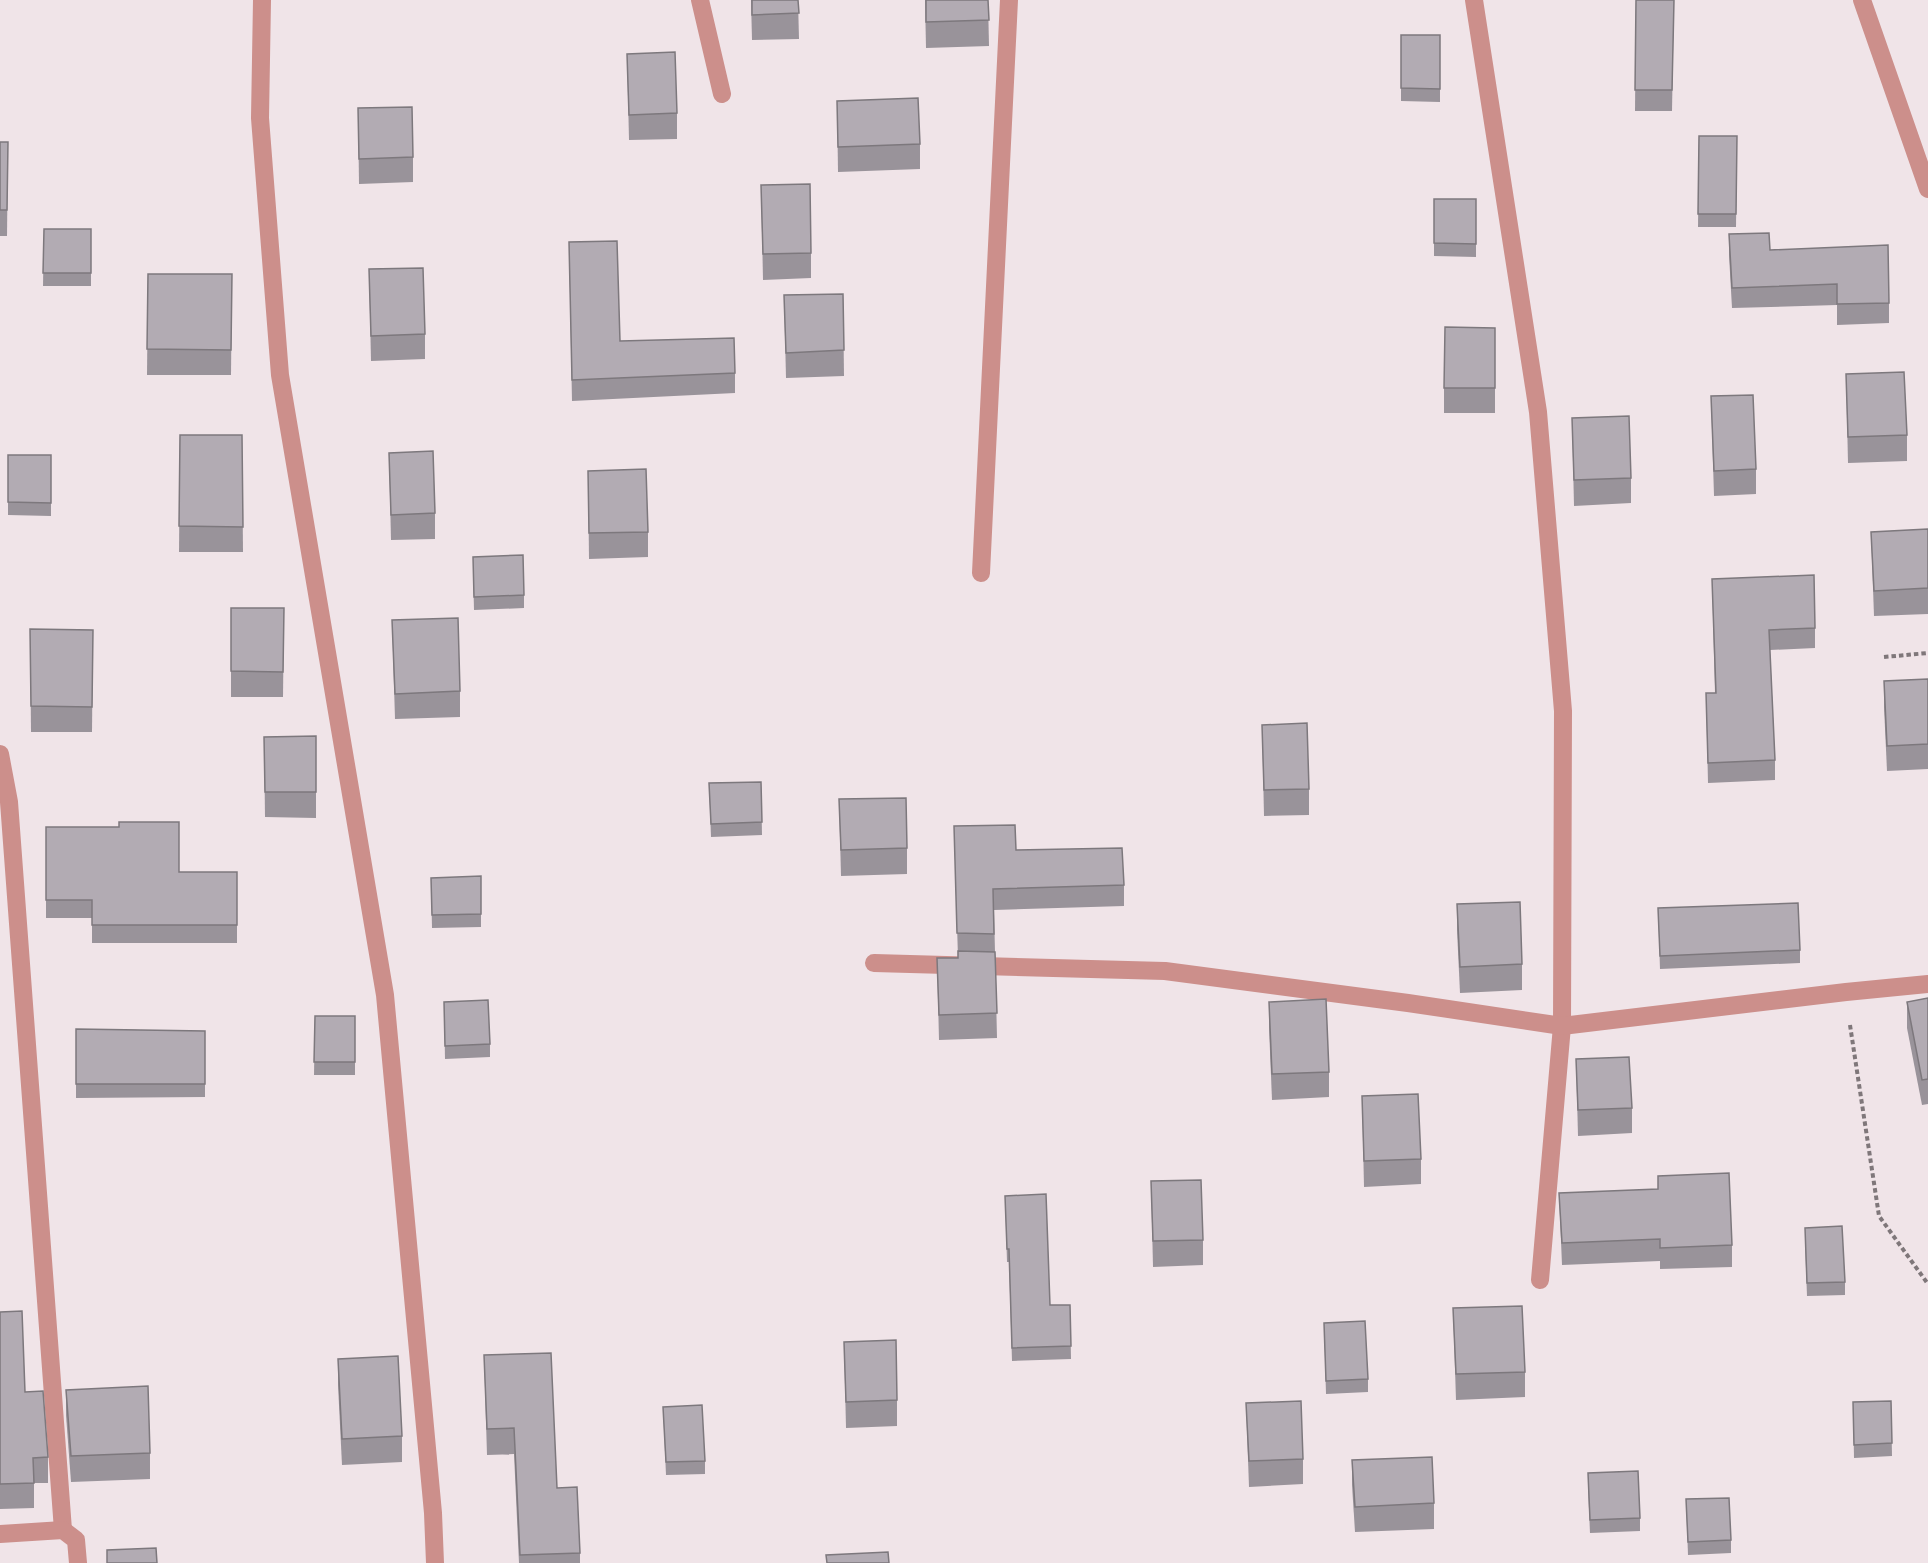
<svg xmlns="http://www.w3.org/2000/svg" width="1928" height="1563" font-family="Arial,sans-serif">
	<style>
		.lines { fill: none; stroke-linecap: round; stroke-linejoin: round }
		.path { stroke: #7f777a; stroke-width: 4; stroke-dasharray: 4.5 3; stroke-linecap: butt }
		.minor { stroke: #cc8f8b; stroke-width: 18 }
		.wall { fill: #99939a }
		.building { fill: #b2abb3; stroke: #7d787d; stroke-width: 1.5 }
	</style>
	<rect width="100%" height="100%" fill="#f0e4e8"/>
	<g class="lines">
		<g class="path">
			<polyline points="1884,657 1928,653"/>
			<polyline points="1850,1025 1879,1216 1928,1284"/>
		</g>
		<g class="minor">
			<polyline points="262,0 260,118 280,375 385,995 433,1513 435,1563"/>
			<polyline points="700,0 722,94"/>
			<polyline points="1474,0 1538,412 1563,711 1562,1026 1540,1280"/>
			<polyline points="1862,0 1928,189"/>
			<polyline points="981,573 1009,0"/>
			<polyline points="0,754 9,802 63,1530"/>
			<polyline points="874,963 1165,971 1408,1003 1562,1026 1846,992 1928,984"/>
			<polyline points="0,1534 63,1530 76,1540 78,1563"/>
		</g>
	</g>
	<g class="wall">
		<polygon points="751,0 798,0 799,39 752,40"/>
		<polygon points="925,0 988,0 989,46 926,48"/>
		<polygon points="1636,0 1674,0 1672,111 1635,111"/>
		<polygon points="1401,35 1440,35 1440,102 1401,101"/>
		<polygon points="627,54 677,113 677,139 629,140"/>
		<polygon points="837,101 920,144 920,169 838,172"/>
		<polygon points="358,108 413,157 413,182 359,184"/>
		<polygon points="1699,136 1737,136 1736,227 1698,227"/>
		<polygon points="0,142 8,142 7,236 0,236"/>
		<polygon points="761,185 811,253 811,278 763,280"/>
		<polygon points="1434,199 1476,199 1476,257 1434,256"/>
		<polygon points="44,229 91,229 91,286 43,286"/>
		<polygon points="1729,234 1770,250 1889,303 1889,323 1837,325 1837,305 1732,308 1729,255"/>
		<polygon points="569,242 620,341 735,373 735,393 572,401"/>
		<polygon points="369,269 425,334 425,359 371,361"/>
		<polygon points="148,274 232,274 231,375 147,375"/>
		<polygon points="843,294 844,376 786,378 784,295"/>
		<polygon points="1495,328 1495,413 1444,413 1444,388"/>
		<polygon points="1846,374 1907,435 1907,461 1848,463"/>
		<polygon points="1711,396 1756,469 1756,494 1714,496"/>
		<polygon points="1572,418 1631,478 1631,503 1574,506"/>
		<polygon points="180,435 242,435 243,552 179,552"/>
		<polygon points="389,453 435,513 435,539 391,540"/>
		<polygon points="8,455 51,455 51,516 8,515"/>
		<polygon points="588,471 648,532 648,557 589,559"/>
		<polygon points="1928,529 1928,614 1874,616 1871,532"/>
		<polygon points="473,570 524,595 524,608 474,610"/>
		<polygon points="1712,579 1815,628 1815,648 1770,650 1775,760 1775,780 1708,783 1706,693 1715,693"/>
		<polygon points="231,608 284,608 283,697 231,697"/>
		<polygon points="392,620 460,691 460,717 395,719"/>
		<polygon points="30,629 93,630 92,732 31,732"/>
		<polygon points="1928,679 1928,769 1887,771 1884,707 1884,681"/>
		<polygon points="1262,725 1309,789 1309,815 1264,816"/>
		<polygon points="316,736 316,818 265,817 264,737"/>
		<polygon points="761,782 762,835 711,837 709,783"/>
		<polygon points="839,799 907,848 907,874 841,876"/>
		<polygon points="954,826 1016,850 1124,885 1124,906 994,910 997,1038 939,1040 937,958 958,958"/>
		<polygon points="46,827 179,872 237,872 237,943 92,943 92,918 46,918"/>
		<polygon points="431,878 481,914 481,927 432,928"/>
		<polygon points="1457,904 1522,964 1522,990 1460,993 1457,930"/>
		<polygon points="1658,908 1800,950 1800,963 1660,969"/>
		<polygon points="1928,998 1928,1104 1922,1105 1907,1028 1907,1002"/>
		<polygon points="444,1002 490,1044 490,1057 445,1059"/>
		<polygon points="1269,1002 1329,1072 1329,1097 1272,1100 1269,1027"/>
		<polygon points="315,1016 355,1016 355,1075 314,1075"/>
		<polygon points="76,1029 205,1031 205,1097 76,1098"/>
		<polygon points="1576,1059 1632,1108 1632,1133 1578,1136"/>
		<polygon points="1362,1096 1421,1159 1421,1184 1364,1187"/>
		<polygon points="1151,1181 1203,1240 1203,1265 1153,1267"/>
		<polygon points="1559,1193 1732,1245 1732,1267 1660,1269 1660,1261 1562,1265"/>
		<polygon points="1005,1196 1050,1305 1070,1305 1071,1359 1012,1361 1009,1262 1007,1262"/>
		<polygon points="1805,1241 1845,1282 1845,1295 1807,1296"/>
		<polygon points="1453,1308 1525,1372 1525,1397 1456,1400"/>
		<polygon points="0,1312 25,1392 48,1457 48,1483 34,1483 34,1508 0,1509"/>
		<polygon points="1324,1323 1368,1379 1368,1392 1326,1394"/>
		<polygon points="844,1342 897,1400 897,1426 846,1428"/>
		<polygon points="484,1355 557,1488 580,1553 580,1563 519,1563 514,1454 487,1455"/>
		<polygon points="338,1359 402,1436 402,1462 342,1465 338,1385"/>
		<polygon points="66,1390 150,1453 150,1479 71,1482 66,1415"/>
		<polygon points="1891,1401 1892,1456 1854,1458 1853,1402"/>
		<polygon points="1246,1403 1303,1459 1303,1484 1249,1487"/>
		<polygon points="663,1407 705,1461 705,1474 666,1475"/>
		<polygon points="1352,1460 1434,1503 1434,1529 1355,1532 1352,1485"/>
		<polygon points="1588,1486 1640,1518 1640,1531 1590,1533"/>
		<polygon points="1686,1499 1731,1540 1731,1553 1688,1555"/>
	</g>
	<g class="building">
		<polygon points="752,0 798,0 799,13 752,15"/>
		<polygon points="926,0 988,0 989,20 926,22"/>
		<polygon points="1636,0 1674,0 1672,90 1635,90"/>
		<polygon points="1401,35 1440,35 1440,89 1401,88"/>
		<polygon points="675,52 677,113 629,115 627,54"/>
		<polygon points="918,98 920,144 838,147 837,101"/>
		<polygon points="412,107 413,157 359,159 358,108"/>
		<polygon points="1699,136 1737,136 1736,214 1698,214"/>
		<polygon points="0,142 8,142 7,210 0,210"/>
		<polygon points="810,184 811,253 763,254 761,185"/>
		<polygon points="1434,199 1476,199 1476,244 1434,243"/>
		<polygon points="44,229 91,229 91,273 43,273"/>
		<polygon points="1769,233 1770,250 1888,245 1889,303 1837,304 1837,284 1732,288 1729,234"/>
		<polygon points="617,241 620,341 734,338 735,373 572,380 569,242"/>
		<polygon points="423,268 425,334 371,336 369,269"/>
		<polygon points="148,274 232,274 231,350 147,349"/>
		<polygon points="843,294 844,350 786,353 784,295"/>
		<polygon points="1445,327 1495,328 1495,388 1444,388"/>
		<polygon points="1904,372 1907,435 1848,437 1846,374"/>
		<polygon points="1753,395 1756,469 1714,471 1711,396"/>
		<polygon points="1629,416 1631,478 1574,480 1572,418"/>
		<polygon points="180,435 242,435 243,527 179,526"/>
		<polygon points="433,451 435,513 391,515 389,453"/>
		<polygon points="8,455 51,455 51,503 8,502"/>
		<polygon points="646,469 648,532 589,533 588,471"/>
		<polygon points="1928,529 1928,588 1874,591 1871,532"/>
		<polygon points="523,555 524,595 474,597 473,557"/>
		<polygon points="1814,575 1815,628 1769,630 1775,760 1708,763 1706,693 1716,693 1712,579"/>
		<polygon points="231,608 284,608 283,672 231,671"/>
		<polygon points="458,618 460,691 395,694 392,620"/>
		<polygon points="30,629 93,630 92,707 31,706"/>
		<polygon points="1928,679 1928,744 1887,746 1884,681"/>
		<polygon points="1307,723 1309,789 1264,790 1262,725"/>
		<polygon points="316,736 316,792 265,792 264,737"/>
		<polygon points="761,782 762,822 711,824 709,783"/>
		<polygon points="906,798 907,848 841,850 839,799"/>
		<polygon points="119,822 179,822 179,872 237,872 237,925 92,925 92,900 46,900 46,827 119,827"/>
		<polygon points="1015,825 1016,850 1122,848 1124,885 993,889 994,934 957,933 954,826"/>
		<polygon points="481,876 481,914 432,915 431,878"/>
		<polygon points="1520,902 1522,964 1460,967 1457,904"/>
		<polygon points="1798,903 1800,950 1660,956 1658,908"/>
		<polygon points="958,951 995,952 997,1013 939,1015 937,958 958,958"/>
		<polygon points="1928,998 1928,1079 1922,1080 1907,1002"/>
		<polygon points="1326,999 1329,1072 1272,1074 1269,1002"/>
		<polygon points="488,1000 490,1044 445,1046 444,1002"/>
		<polygon points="315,1016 355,1016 355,1062 314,1062"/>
		<polygon points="76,1029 205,1031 205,1084 76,1084"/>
		<polygon points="1629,1057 1632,1108 1578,1110 1576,1059"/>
		<polygon points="1418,1094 1421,1159 1364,1161 1362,1096"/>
		<polygon points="1729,1173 1732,1245 1660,1248 1660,1239 1562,1243 1559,1193 1658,1189 1658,1176"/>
		<polygon points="1201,1180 1203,1240 1153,1241 1151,1181"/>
		<polygon points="1046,1194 1050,1305 1070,1305 1071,1346 1012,1348 1009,1249 1007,1249 1005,1196"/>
		<polygon points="1842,1226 1845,1282 1807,1283 1805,1228"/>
		<polygon points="1522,1306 1525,1372 1456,1374 1453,1308"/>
		<polygon points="22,1311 25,1392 43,1391 48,1457 33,1458 34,1483 0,1484 0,1312"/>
		<polygon points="1365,1321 1368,1379 1326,1381 1324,1323"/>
		<polygon points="896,1340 897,1400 846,1402 844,1342"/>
		<polygon points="551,1353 557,1488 577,1487 580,1553 520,1555 514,1428 487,1429 484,1355"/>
		<polygon points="398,1356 402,1436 342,1439 338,1359"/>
		<polygon points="148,1386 150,1453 71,1456 66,1390"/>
		<polygon points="1301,1401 1303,1459 1249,1461 1246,1403"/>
		<polygon points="1891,1401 1892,1443 1854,1445 1853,1402"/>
		<polygon points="702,1405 705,1461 666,1462 663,1407"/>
		<polygon points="1432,1457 1434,1503 1355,1507 1352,1460"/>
		<polygon points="1638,1471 1640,1518 1590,1520 1588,1473"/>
		<polygon points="1729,1498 1731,1540 1688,1542 1686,1499"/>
		<polygon points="156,1548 157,1563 107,1563 107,1550"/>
		<polygon points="888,1552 889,1563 827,1563 826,1555"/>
	</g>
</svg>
